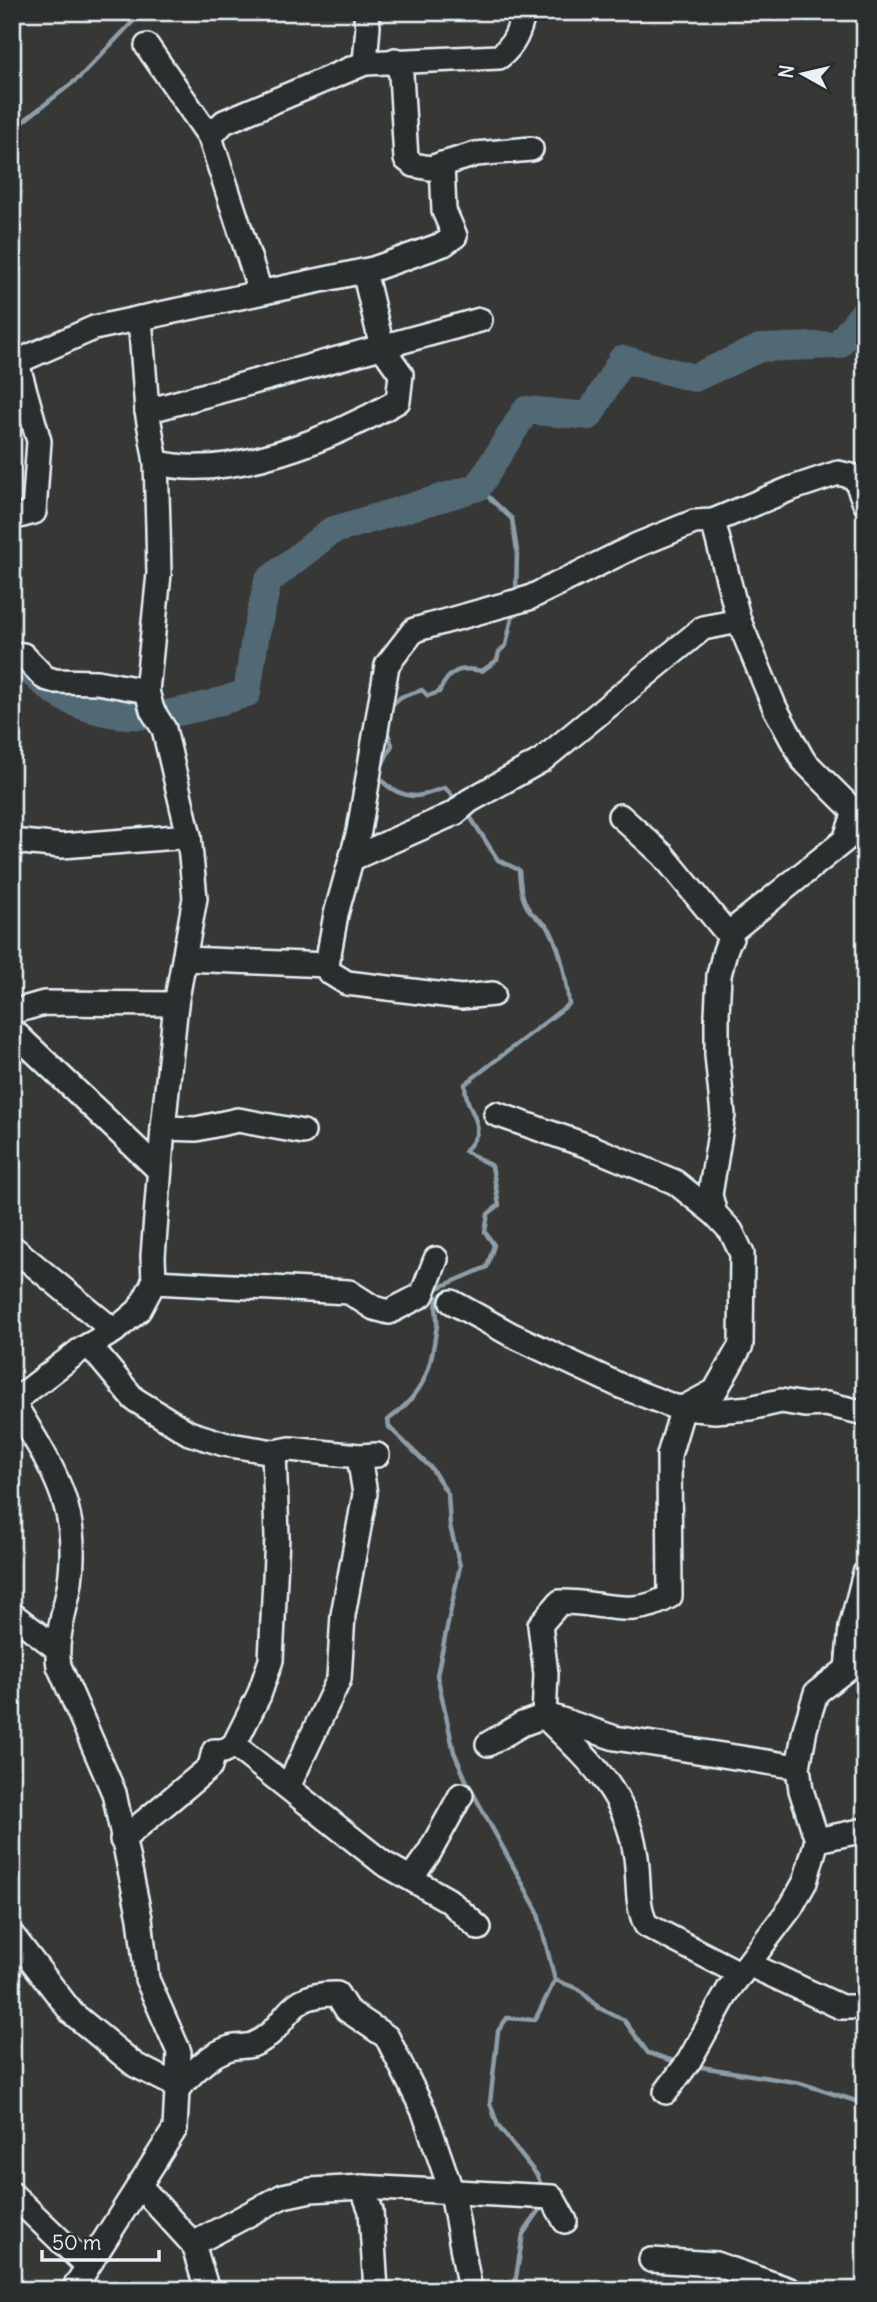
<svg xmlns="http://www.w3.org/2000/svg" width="877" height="2302" font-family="Delius,sans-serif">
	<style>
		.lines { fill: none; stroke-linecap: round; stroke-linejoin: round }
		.stream { stroke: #8d9ea9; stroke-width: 4.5 }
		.river { stroke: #516775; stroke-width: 28 }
		.minor-casing { stroke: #e8f1f8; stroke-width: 28 }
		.minor { stroke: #2a2d2e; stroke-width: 23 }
	</style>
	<rect width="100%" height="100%" fill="#373735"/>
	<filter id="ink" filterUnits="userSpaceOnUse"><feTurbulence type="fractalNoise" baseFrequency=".0143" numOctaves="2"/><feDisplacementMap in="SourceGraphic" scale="14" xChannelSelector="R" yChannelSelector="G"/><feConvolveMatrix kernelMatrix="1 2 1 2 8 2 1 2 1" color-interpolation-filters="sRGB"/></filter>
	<g filter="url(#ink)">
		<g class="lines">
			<g class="stream">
				<polyline points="12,130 80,77 142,12"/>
				<polyline points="478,487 512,519 517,551 516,594"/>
				<path d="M 390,706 L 401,697 L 422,690 L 428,696 L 439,692 C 449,671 458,666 482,671 L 497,660 L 499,652 L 506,645 L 514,609"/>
				<path d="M 386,728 L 392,745 L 378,773 C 383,788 407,799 422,795 C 430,793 437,790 445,788 L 459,803"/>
				<path d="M 467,812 L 498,860 L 519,870 C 520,883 521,900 530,911 C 536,919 545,922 550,930 C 562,954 566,978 569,1004 L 465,1084 C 465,1117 493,1122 465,1151 L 492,1166 L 499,1205 L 488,1214 L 485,1232 L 494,1245 L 487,1267 L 431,1291 L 438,1298 C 434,1309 438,1315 437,1325 C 430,1372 426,1391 388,1420 L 389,1427 L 431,1468 L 448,1494 L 450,1526 L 460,1566 L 437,1675 L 454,1752 L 466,1780 L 537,1910 L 555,1980 L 535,2020 L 507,2018 L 498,2031 L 490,2103 L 498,2126 L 537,2175 L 543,2190"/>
				<polyline points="555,1980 579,1989 599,2008 624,2020 648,2053 680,2063"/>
				<polyline points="695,2066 800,2083 865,2104"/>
				<polyline points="514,2290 523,2234 544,2204"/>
			</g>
			<path class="river" d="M 27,669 C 40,679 53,692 67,699 C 128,729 186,713 247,693 L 255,638 L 268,581 L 331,531 L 478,487 L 526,410 L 589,416 L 622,359 L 694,378 L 760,348 L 838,345 L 865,311"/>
			<defs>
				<g id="minor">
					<polyline points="365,12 368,26 365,63"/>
					<polyline points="147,46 210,137 260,291"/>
					<polyline points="395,60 401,74 406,159 414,165 430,168 476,154 531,149"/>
					<path d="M 210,137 L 224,122 L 365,63 L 499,57 C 515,45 519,31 524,12"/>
					<polyline points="12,364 94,328 373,269 444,244 455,236 444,211 442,164"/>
					<polyline points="147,411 480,320"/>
					<path d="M 156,462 C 227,483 337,436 398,401 L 401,374 L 382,347 L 364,271"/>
					<polyline points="12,518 34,512 39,441 17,363"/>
					<polyline points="713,521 739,621 775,708 803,760 855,812"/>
					<polyline points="12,654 23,655 45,678 55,681 97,682 147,691"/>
					<polyline points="620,816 663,855 731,938"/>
					<polyline points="12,841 62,846 189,836"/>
					<polyline points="351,859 455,813 469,801 542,760 703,628 739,621"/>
					<polyline points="185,959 327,965 329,972 347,983 461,997 493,994"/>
					<polyline points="327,965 336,914 359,831 387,665 414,630 529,598 635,546 694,522 713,521 790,489 838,473 855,477 865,503"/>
					<polyline points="12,1012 44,1003 176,1004"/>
					<polyline points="12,1030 159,1170"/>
					<polyline points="496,1114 588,1146 675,1182 715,1214"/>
					<polyline points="163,1128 196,1129 238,1120 303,1132"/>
					<path d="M 12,1247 L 114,1331 L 79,1351 L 13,1402 C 50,1465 81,1505 70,1582 C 66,1609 54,1640 59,1666 L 114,1793 L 140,1918 L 147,1979 L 179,2052 L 175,2129 L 73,2290"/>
					<polyline points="154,1282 349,1292 374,1308 389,1312 422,1295 436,1259"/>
					<polyline points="452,1302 512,1335 623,1387 675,1407 715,1411 750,1408 781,1401 805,1405 826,1404 865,1413"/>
					<polyline points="114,1331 139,1310 154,1282 153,1256 163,1128 176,1004 195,898 189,836 164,729 152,710 147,691 159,574 158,527 156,462 147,411 140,318"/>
					<polyline points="89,1345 134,1399 189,1433 224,1444 274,1452 290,1449 359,1456 377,1455"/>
					<polyline points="12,1614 55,1647"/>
					<polyline points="488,1744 522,1724 547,1715 615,1738 798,1767"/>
					<polyline points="234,1745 259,1695 271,1660 277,1537 274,1452"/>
					<polyline points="288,1787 339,1679 343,1615 365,1494 359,1456"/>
					<polyline points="122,1840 210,1767 214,1751 224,1751 234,1745 383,1863 448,1900 479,1928"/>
					<polyline points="817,1840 865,1830"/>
					<polyline points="411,1878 429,1853 461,1795"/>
					<path d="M 12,1935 L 72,2013 L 135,2065 L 179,2087 C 195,2071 208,2055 230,2048 C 237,2046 245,2047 252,2045 C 291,2029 280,1993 337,1994 L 347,2010 L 387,2037 L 424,2112 L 452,2193 L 470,2290"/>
					<polyline points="751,1963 757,1968 841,2007 865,2007"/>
					<path d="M 741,1974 L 646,1925 C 635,1902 640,1876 635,1851 C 625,1790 586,1757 544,1716 L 546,1674 L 540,1625 L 560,1602 C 602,1601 632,1620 670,1596 L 669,1455 L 683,1408 L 715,1391 L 741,1345 L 742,1254 L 731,1231 L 715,1214 L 710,1195 L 723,1115 L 717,1055 L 717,1015 L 719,975 L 725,951 L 733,930 L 845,840 L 855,812 L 865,804"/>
					<polyline points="666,2092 689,2061 729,1989 791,1907 805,1882 817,1840 801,1790 798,1767 805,1729 816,1693 847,1669 851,1627 865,1573"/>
					<polyline points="139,2185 193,2244 207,2290"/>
					<polyline points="362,2187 371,2211 376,2290"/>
					<polyline points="12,2194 87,2266"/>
					<polyline points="193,2244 283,2196 311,2190 362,2187 552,2197 565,2221"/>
					<polyline points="651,2260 716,2264 790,2290"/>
				</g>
			</defs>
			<use href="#minor" class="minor-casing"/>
			<use href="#minor" class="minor"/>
		</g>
	</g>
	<rect width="877" height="2302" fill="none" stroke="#2a2d2e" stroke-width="42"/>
	<rect x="21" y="21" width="835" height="2260" fill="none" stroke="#e8f1f8" stroke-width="2.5" filter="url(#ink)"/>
	<g transform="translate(803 74) rotate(278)" stroke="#2a2d2e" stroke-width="5" paint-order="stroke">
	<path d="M0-5L12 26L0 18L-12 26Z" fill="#e8f1f8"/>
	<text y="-10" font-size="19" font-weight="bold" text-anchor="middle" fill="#e8f1f8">N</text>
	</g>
	<path d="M42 2250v10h117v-10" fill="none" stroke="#e8f1f8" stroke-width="3.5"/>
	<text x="52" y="2250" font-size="21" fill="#e8f1f8" stroke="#2a2d2e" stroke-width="5" paint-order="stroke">50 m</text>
</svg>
